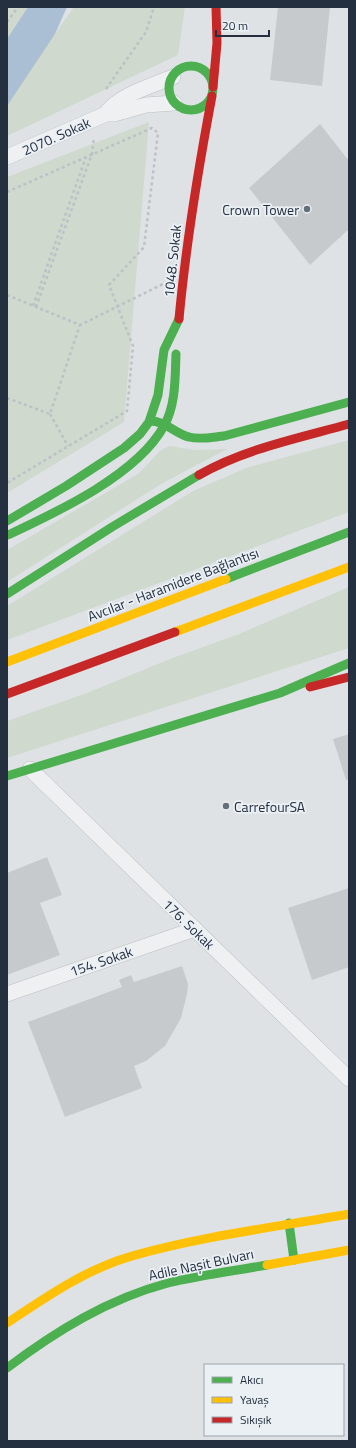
<svg xmlns="http://www.w3.org/2000/svg" width="356" height="1448" font-family="'Titillium Web',sans-serif">
	<style>
		.green { fill: #cfd9ce }
		.water { fill: #aabfd4 }
		.building { fill: #c7cacd }
		.lines { fill: none; stroke-linecap: round; stroke-linejoin: round }
		.street-casing { stroke: #bdc0c3; stroke-width: 16 }
		.path { stroke: #bdc0c5; stroke-width: 2.5; stroke-dasharray: 3 3; stroke-linecap: butt }
		.street { stroke: #eef0f2; stroke-width: 15 }
		.fast { stroke: #4caf50; stroke-width: 9 }
		.slow { stroke: #ffc107; stroke-width: 9 }
		.jam { stroke: #c62828; stroke-width: 9 }
		.poi-dot { fill: #656e79; stroke: #ebf0f5; stroke-width: 1.5 }
		.labels { text-anchor: middle; dominant-baseline: central; stroke-width: 3.5; stroke-linejoin: round; paint-order: stroke }
		.street-label { font-size: 14px; fill: #242f3f; stroke: #ebf0f5 }
		.poi-label { font-size: 14px; fill: #242f3f; stroke: #ebf0f5; text-anchor: end }
	</style>
	<rect width="100%" height="100%" fill="#dfe2e5"/>
	<g class="green">
		<polygon points="7,7 32,7 7,40"/>
		<polygon points="74,7 185,7 178,55 7,136 7,102"/>
		<polygon points="149,122 124,422 7,493 7,177"/>
		<polygon points="349,440 349,512 7,640 7,606 193,491 246,468"/>
		<polygon points="169,446 194,450 227,449 161,484 7,582 7,550 138,474 160,451"/>
		<polygon points="349,587 349,648 7,758 7,721 87,693 170,659 239,634"/>
	</g>
	<polygon class="water" points="28,7 67,7 55,34 7,106 7,39"/>
	<g class="building">
		<polygon points="278,7 330,7 322,86 270,80"/>
		<polygon points="320,124 349,161 349,229 310,265 249,188"/>
		<polygon points="349,734 349,779 346,780 333,739"/>
		<polygon points="47,857 62,895 40,903 60,955 7,975 7,873"/>
		<polygon points="349,888 349,967 312,980 288,908"/>
		<polygon points="182,966 188,984 187,994 181,1018 165,1046 146,1061 134,1066 142,1088 65,1117 28,1022 122,987 119,980 131,975 134,982"/>
	</g>
	<g class="lines">
		<defs>
			<g id="street">
				<path d="M 106,113 C 121,94 151,86 173,77"/>
				<polyline points="7,157 106,114 114,114 146,105 174,103"/>
				<polyline points="30,769 349,1079"/>
				<polyline points="7,994 195,929"/>
			</g>
		</defs>
		<use href="#street" class="street-casing"/>
		<g class="path">
			<polyline points="7,22 18,7"/>
			<polyline points="106,89 146,32 154,7"/>
			<polyline points="7,192 152,128 158,133 144,247 109,285 133,346 127,411 7,483"/>
			<polyline points="7,295 80,325 163,284"/>
			<polyline points="33,306 86,157"/>
			<polyline points="36,307 92,154 94,137"/>
			<polyline points="7,398 50,414 80,325"/>
			<polyline points="50,414 68,446"/>
		</g>
		<use href="#street" class="street"/>
		<g class="fast">
			<circle cx="191" cy="88" r="22"/>
			<path d="M 152,421 C 167,422 176,434 189,437 C 200,440 213,437 224,436 L 349,402"/>
			<polyline points="7,521 66,486 124,448 140,434 149,422 158,395 164,350 179,319"/>
			<path d="M 8,535 C 57,512 137,475 164,426 C 176,405 175,378 176,354"/>
			<polyline points="226,579 349,532"/>
			<polyline points="7,594 112,527 199,475"/>
			<polyline points="7,776 280,693 349,663"/>
			<polyline points="289,1223 294,1260"/>
			<path d="M 7,1368 C 56,1331 108,1299 168,1283 C 201,1275 234,1271 267,1265"/>
		</g>
		<g class="slow">
			<polyline points="175,632 349,567"/>
			<polyline points="7,662 226,579"/>
			<polyline points="267,1265 349,1250"/>
			<path d="M 7,1323 C 46,1297 86,1269 132,1256 C 202,1236 277,1227 349,1214"/>
		</g>
		<g class="jam">
			<polyline points="213,87 217,43 216,7"/>
			<path d="M 179,319 C 186,244 198,170 212,96"/>
			<path d="M 199,475 C 244,449 299,438 349,424"/>
			<polyline points="310,687 349,677"/>
			<polyline points="7,694 175,632"/>
		</g>
	</g>
	<g class="poi-dot">
		<circle cx="307" cy="209" r="4"/>
		<circle cx="226" cy="806" r="4"/>
	</g>
	<g class="labels">
		<g class="street-label">
			<text transform="translate(56 136) rotate(-24)">2070. Sokak</text>
			<text transform="translate(172 261) rotate(-84)">1048. Sokak</text>
			<text transform="translate(173 584) rotate(-21)">Avcılar - Haramidere Bağlantısı</text>
			<text transform="translate(189 924) rotate(44)">176. Sokak</text>
			<text transform="translate(101 961) rotate(-19)">154. Sokak</text>
			<text transform="translate(201 1264) rotate(-12)">Adile Naşit Bulvarı</text>
		</g>
		<g class="poi-label">
			<text x="299" y="209">Crown Tower</text>
			<text x="234" y="806" text-anchor="start">CarrefourSA</text>
		</g>
	</g>
	<rect width="356" height="1448" fill="none" stroke="#242f3f" stroke-width="16"/>
	<rect x="204" y="1364" width="140" height="72" fill="#ebf0f5" stroke="#9ba3ac"/>
	<rect x="212" y="1377" width="20" height="6" fill="#4caf50" stroke="#9ba3ac"/>
	<text x="240" y="1384" font-size="12" fill="#242f3f">Akıcı</text>
	<rect x="212" y="1397" width="20" height="6" fill="#ffc107" stroke="#9ba3ac"/>
	<text x="240" y="1404" font-size="12" fill="#242f3f">Yavaş</text>
	<rect x="212" y="1417" width="20" height="6" fill="#c62828" stroke="#9ba3ac"/>
	<text x="240" y="1424" font-size="12" fill="#242f3f">Sıkışık</text>
	<path d="M216 30v6h53v-6" fill="none" stroke="#242f3f" stroke-width="2"/>
	<text x="222" y="30" font-size="12" fill="#242f3f" stroke="#ebf0f5" stroke-width="3" paint-order="stroke">20 m</text>
</svg>
